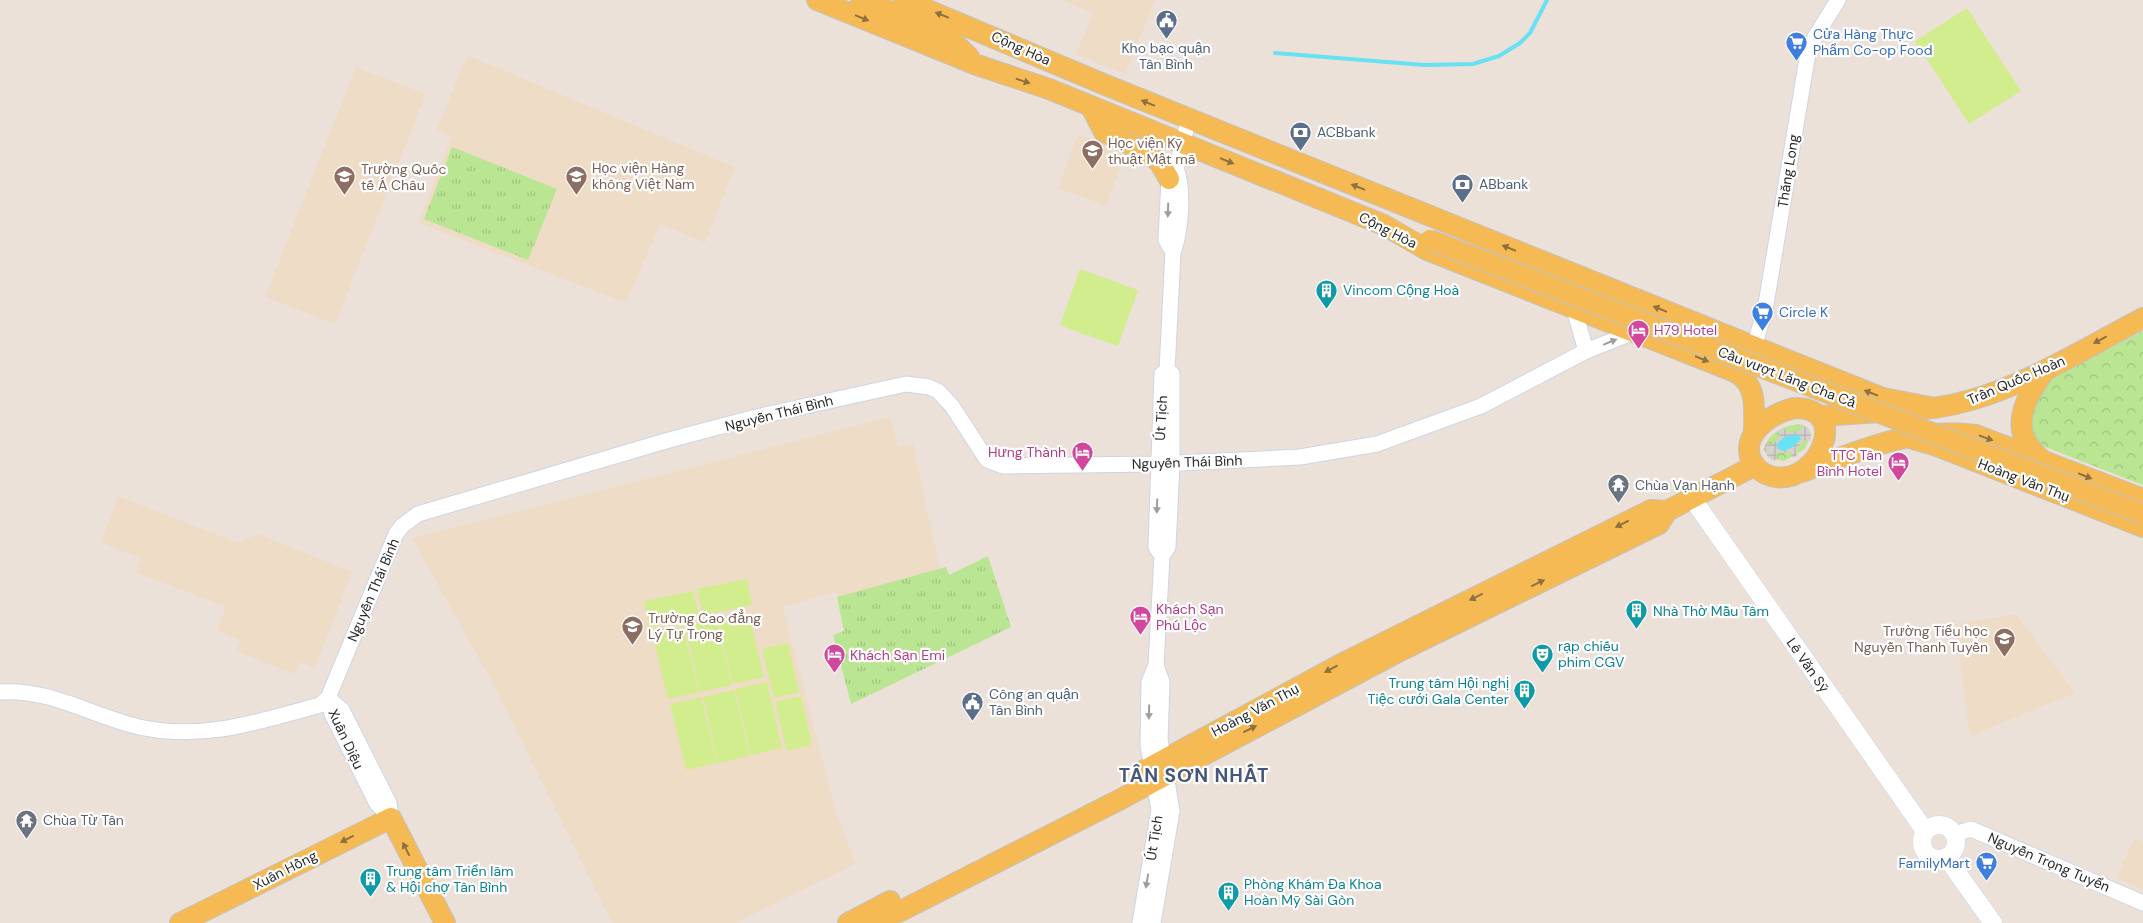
<svg xmlns="http://www.w3.org/2000/svg" width="2143" height="923" font-family="'DM Sans',sans-serif">
	<style>
		.education { fill: #eedcc7 }
		.grass { fill: url(#grass-tufts) }
		.forest { fill: url(#forest-crowns) }
		.pitch { fill: #d2ed8e }
		.plaza { fill: url(#plaza-grid) }
		.water { fill: #67e1f3 }
		.lines { fill: none; stroke-linecap: round; stroke-linejoin: round }
		.stream { stroke: #67e1f3; stroke-width: 4 }
		.tertiary-casing { stroke: #ced5e2; stroke-width: 17 }
		.secondary-casing { stroke: #ced5e2; stroke-width: 19 }
		.primary-casing { stroke: #c3c3c3; stroke-width: 22 }
		.tertiary { stroke: #fff; stroke-width: 15 }
		.secondary { stroke: #fff; stroke-width: 18 }
		.primary { stroke: #f6ba54; stroke-width: 20 }
		.primary-bridge-casing { stroke: #c3c3c3; stroke-width: 22; stroke-linecap: butt }
		.primary-bridge { stroke: #f6ba54; stroke-width: 20 }
		.oneway { fill: #8f713e }
		.oneway2 { fill: #9e9e9e }
		.labels { text-anchor: middle; dominant-baseline: central; stroke-width: 4.5; stroke-linejoin: round; paint-order: stroke }
		.shop-label { font-size: 14px; fill: #366cbe; stroke: #fff; text-anchor: start }
		.street-label { font-size: 14px; fill: #282828; stroke: #fff }
		.service-label { font-size: 14px; fill: #4e5e75; stroke: #fff; text-anchor: start }
		.education-label { font-size: 14px; fill: #785e54; stroke: #fff; text-anchor: start }
		.culture-label { font-size: 14px; fill: #0d838f; stroke: #fff; text-anchor: start }
		.hotel-label { font-size: 14px; fill: #b23c85; stroke: #fff; text-anchor: start }
		.worship-label { font-size: 14px; fill: #5b616d; stroke: #fff; text-anchor: start }
		.district-label { font-size: 19px; font-weight: bold; letter-spacing: 1px; fill: #47577a; stroke: #fff }
	</style>
	<defs>
		<pattern id="grass-tufts" width="24" height="20" patternUnits="userSpaceOnUse" patternTransform="scale(1.25)"><rect width="24" height="20" fill="#bae593"/><path d="M3 7l-1-3M5 7V3M7 7l1-3M15 17l-1-3M17 17v-4M19 17l1-3" fill="none" stroke="#a0c47f"/></pattern>
		<pattern id="forest-crowns" width="20" height="18" patternUnits="userSpaceOnUse" patternTransform="scale(1.25)"><rect width="20" height="18" fill="#bae593"/><path d="M2 6a3 3 0 1 1 6 0M12 15a3 3 0 1 1 6 0" fill="none" stroke="#a0c47f"/></pattern>
		<pattern id="plaza-grid" width="8" height="8" patternUnits="userSpaceOnUse" patternTransform="scale(1.25)"><rect width="8" height="8" fill="#d7d1cc"/><path d="M0 4h8M4 0v8" fill="none" stroke="#b9b3af"/></pattern>
	</defs>
	<rect width="100%" height="100%" fill="#ece1d9"/>
	<g class="education">
		<polygon points="1062,0 1155,0 1125,74 1076,54 1093,13"/>
		<polygon points="467,55 735,167 705,243 660,224 626,303 418,223 452,136 437,130"/>
		<polygon points="356,67 426,94 335,324 265,297"/>
		<polygon points="1078,134 1126,152 1106,206 1058,188"/>
		<polygon points="890,417 898,447 913,444 940,569 838,597 835,592 783,607 836,812 856,864 735,923 612,923 493,684 412,538"/>
		<polygon points="118,496 238,543 258,534 352,572 315,668 299,662 294,674 236,651 240,640 217,631 226,607 135,572 141,558 101,543"/>
		<polygon points="2016,614 2075,693 1970,736 1955,624"/>
		<polygon points="2134,838 2143,842 2143,890 2117,878"/>
	</g>
	<g class="grass">
		<polygon points="452,147 557,189 528,260 424,219"/>
		<polygon points="988,556 1011,627 851,704 833,635 844,631 837,597 946,567 949,575"/>
	</g>
	<g class="forest">
		<polygon points="2143,331 2143,485 2040,445 2032,437 2026,416 2044,382"/>
		<path d="M 1799,424 L 1807,427 L 1811,434 L 1805,449 L 1784,461 L 1769,458 L 1764,450 C 1767,434 1784,425 1799,424 Z"/>
	</g>
	<g class="pitch">
		<polygon points="1967,8 2021,91 1969,124 1915,41"/>
		<polygon points="1080,269 1138,290 1118,346 1089,336 1091,329 1088,336 1060,325"/>
		<polygon points="747,579 752,605 703,615 697,589"/>
		<polygon points="693,591 699,617 649,627 644,601"/>
		<polygon points="748,612 764,677 733,684 717,619"/>
		<polygon points="716,619 732,685 700,692 685,626"/>
		<polygon points="683,626 699,692 668,699 652,633"/>
		<polygon points="788,643 799,692 774,698 762,649"/>
		<polygon points="767,682 782,748 751,755 735,689"/>
		<polygon points="734,690 750,756 718,763 703,697"/>
		<polygon points="801,696 812,745 787,751 775,702"/>
		<polygon points="701,697 717,763 686,770 670,704"/>
	</g>
	<polygon class="plaza" points="1802,425 1809,429 1811,437 1810,441 1804,440 1796,450 1798,454 1793,458 1790,452 1777,453 1775,461 1769,458 1764,450 1766,443 1773,445 1780,435 1778,431 1784,427 1786,432 1800,431"/>
	<polygon class="water" points="1798,434 1801,439 1793,447 1783,451 1777,448 1777,444 1784,437"/>
	<g class="lines">
		<polyline class="stream" points="1275,53 1424,65 1473,64 1499,56 1520,43 1530,33 1547,0"/>
		<defs>
			<g id="tertiary">
				<polyline points="1173,252 1166,240 1169,179 1176,168 1189,119"/>
				<polyline points="1574,309 1586,351"/>
				<polyline points="1754,347 1765,310 1808,53 1815,37 1838,0"/>
				<path d="M 1162,556 L 1156,547 L 1162,374 L 1167,371 L 1173,252 C 1181,233 1184,188 1176,168"/>
				<path d="M 0,692 C 51,688 95,718 144,728 C 207,740 260,721 320,705 L 328,698 L 396,534 L 402,526 L 418,514 L 669,440 L 756,417 L 906,384 L 929,387 L 938,391 L 952,406 L 987,460 L 1003,466 L 1159,464 L 1300,457 L 1377,444 L 1481,406 L 1586,351 L 1634,332"/>
				<polyline points="328,698 342,710 389,803 391,818"/>
				<polyline points="328,698 332,714 377,804 391,818"/>
				<polyline points="1955,834 1971,829 2143,903"/>
				<polyline points="1140,923 1159,810 1148,745 1149,682 1156,665 1162,556 1168,547 1172,464 1172,374 1167,371"/>
				<polyline points="1153,923 1172,811 1160,740 1162,682 1156,665"/>
			</g>
			<g id="secondary">
				<polyline points="1692,498 1925,831"/>
				<circle cx="1939" cy="842" r="17"/>
				<polyline points="1946,857 1993,923"/>
			</g>
			<g id="primary">
				<path d="M 817,0 L 977,65 L 1049,89 L 1384,225 L 1427,250 L 1735,372 C 1758,384 1754,410 1754,433"/>
				<polyline points="861,0 944,33 969,57"/>
				<polyline points="904,0 1108,86 1785,359 1883,398 1935,408"/>
				<polyline points="1091,107 1104,132 1150,154 1160,163 1169,179"/>
				<path d="M 1794,408 C 1852,407 1819,484 1775,477 C 1753,473 1741,451 1755,432 C 1765,419 1778,412 1794,408 Z"/>
				<path d="M 1923,409 C 2000,403 2076,353 2143,318"/>
				<polyline points="1821,416 1881,412"/>
				<polyline points="1913,439 1937,446 2143,527"/>
				<path d="M 2039,457 C 2007,431 2025,397 2045,371"/>
				<path d="M 1802,472 C 1858,451 1914,426 1976,435 L 2143,499"/>
				<polyline points="1143,771 1345,662 1645,513 1651,510 1667,511"/>
				<polyline points="180,923 391,818 445,923"/>
				<polyline points="848,923 890,901"/>
				<polyline points="877,923 1119,800 1400,651 1659,524 1667,511 1754,466"/>
			</g>
		</defs>
		<use href="#tertiary" class="tertiary-casing"/>
		<use href="#secondary" class="secondary-casing"/>
		<use href="#primary" class="primary-casing"/>
		<use href="#tertiary" class="tertiary"/>
		<use href="#secondary" class="secondary"/>
		<use href="#primary" class="primary"/>
		<defs>
			<polyline id="primary-bridge" points="1430,240 2143,514"/>
		</defs>
		<use href="#primary-bridge" class="primary-bridge-casing"/>
		<use href="#primary-bridge" class="primary-bridge"/>
	</g>
	<defs><path id="oneway-solid" d="M-6-.8H1V-3.2L6.5 0L1 3.2V.8H-6Z" transform="scale(1.25)"/></defs>
	<g class="oneway">
		<use href="#oneway-solid" transform="translate(942 15) rotate(-158)"/>
		<use href="#oneway-solid" transform="translate(862 18) rotate(22)"/>
		<use href="#oneway-solid" transform="translate(1023 81) rotate(18)"/>
		<use href="#oneway-solid" transform="translate(1148 103) rotate(-158)"/>
		<use href="#oneway-solid" transform="translate(1227 161) rotate(22)"/>
		<use href="#oneway-solid" transform="translate(1358 187) rotate(-158)"/>
		<use href="#oneway-solid" transform="translate(1509 248) rotate(-158)"/>
		<use href="#oneway-solid" transform="translate(1660 309) rotate(-158)"/>
		<use href="#oneway-solid" transform="translate(2100 340) rotate(152)"/>
		<use href="#oneway-solid" transform="translate(1702 359) rotate(22)"/>
		<use href="#oneway-solid" transform="translate(1871 393) rotate(-159)"/>
		<use href="#oneway-solid" transform="translate(1986 438) rotate(20)"/>
		<use href="#oneway-solid" transform="translate(2085 476) rotate(22)"/>
		<use href="#oneway-solid" transform="translate(1622 524) rotate(153)"/>
		<use href="#oneway-solid" transform="translate(1538 583) rotate(-26)"/>
		<use href="#oneway-solid" transform="translate(1476 597) rotate(154)"/>
		<use href="#oneway-solid" transform="translate(1331 669) rotate(152)"/>
		<use href="#oneway-solid" transform="translate(1250 729) rotate(-27)"/>
		<use href="#oneway-solid" transform="translate(347 839) rotate(153)"/>
		<use href="#oneway-solid" transform="translate(406 849) rotate(-117)"/>
	</g>
	<g class="oneway2">
		<use href="#oneway-solid" transform="translate(1168 210) rotate(92)"/>
		<use href="#oneway-solid" transform="translate(1610 342) rotate(-22)"/>
		<use href="#oneway-solid" transform="translate(1157 506) rotate(92)"/>
		<use href="#oneway-solid" transform="translate(1149 712) rotate(91)"/>
		<use href="#oneway-solid" transform="translate(1147 881) rotate(100)"/>
	</g>
	<defs>
		<symbol id="civic-pin" viewBox="-11 -11 22 30"><path d="M0 17L-7.5 6A9.5 9.5 0 1 1 7.5 6Z" fill="#5c6f8a" stroke="#fff"/><path d="M-.6-6.5H3V-4.5H.6V-3L4-1V1h2V6H-6V1h2V-1L-.6-3ZM-1.2 2.5V6h2.4V2.5Z" fill="#fff"/></symbol>
		<symbol id="supermarket-pin" viewBox="-11 -11 22 30"><path d="M0 17L-7.5 6A9.5 9.5 0 1 1 7.5 6Z" fill="#3f7fe0" stroke="#fff"/><path d="M-6-5.5h2.5l.6 2H6L4.5 2H-2.5L-4.4-4H-6ZM-1.5 3.2a1.3 1.3 0 1 0 .1 0ZM3 3.2a1.3 1.3 0 1 0 .1 0Z" fill="#fff"/></symbol>
		<symbol id="bank-pin" viewBox="-11 -11 22 30"><path d="M0 17L-7.5 6A9.5 9.5 0 1 1 7.5 6Z" fill="#5c6f8a" stroke="#fff"/><path d="M-6-4H6V4H-6ZM0-2.3a2.3 2.3 0 1 0 0 4.6a2.3 2.3 0 1 0 0-4.6Z" fill="#fff"/></symbol>
		<symbol id="school-pin" viewBox="-11 -11 22 30"><path d="M0 17L-7.5 6A9.5 9.5 0 1 1 7.5 6Z" fill="#8d6e63" stroke="#fff"/><path d="M0-5L7-2L0 1L-7-2ZM-4 1L0 2.5L4 1V4Q0 6-4 4Z" fill="#fff"/></symbol>
		<symbol id="building-pin" viewBox="-11 -11 22 30"><path d="M0 17L-7.5 6A9.5 9.5 0 1 1 7.5 6Z" fill="#0f9aa8" stroke="#fff"/><path d="M-4-6H4V6H1V3H-1V6H-4ZM-2.5-4.3h1.7v1.8h-1.7ZM.8-4.3h1.7v1.8H.8ZM-2.5-1h1.7V.8h-1.7ZM.8-1h1.7V.8H.8Z" fill="#fff"/></symbol>
		<symbol id="hotel-pin" viewBox="-11 -11 22 30"><path d="M0 17L-7.5 6A9.5 9.5 0 1 1 7.5 6Z" fill="#d1479c" stroke="#fff"/><path d="M-6-4.5h1.5V1H6V5H4.5V3h-9V5H-6ZM-4 0a1.8 1.8 0 1 1 3.6 0ZM.5 0V-2.5h3Q6-2.5 6 0Z" fill="#fff"/></symbol>
		<symbol id="temple-pin" viewBox="-11 -11 22 30"><path d="M0 17L-7.5 6A9.5 9.5 0 1 1 7.5 6Z" fill="#6b7280" stroke="#fff"/><path d="M0-6L5-2H3V0L6.5 2.5H4V6H1.5V3h-3V6H-4V2.5H-6.5L-3 0V-2H-5Z" fill="#fff"/></symbol>
		<symbol id="university-pin" viewBox="-11 -11 22 30"><path d="M0 17L-7.5 6A9.5 9.5 0 1 1 7.5 6Z" fill="#8d6e63" stroke="#fff"/><path d="M0-5L7-2L0 1L-7-2ZM-4 1L0 2.5L4 1V4Q0 6-4 4Z" fill="#fff"/></symbol>
		<symbol id="theatre-pin" viewBox="-11 -11 22 30"><path d="M0 17L-7.5 6A9.5 9.5 0 1 1 7.5 6Z" fill="#0f9aa8" stroke="#fff"/><path d="M-5-5.5Q0-4 5-5.5V0Q5 5 0 6Q-5 5-5 0ZM-3.3-2.5H-1v1.5H-3.3ZM1-2.5H3.3v1.5H1ZM-2.8 1Q0 5.5 2.8 1Z" fill="#fff"/></symbol>
	</defs>
	<g fill-rule="evenodd">
		<use href="#civic-pin" x="1154" y="8" width="25" height="34"/>
		<use href="#supermarket-pin" x="1784" y="30" width="25" height="34"/>
		<use href="#bank-pin" x="1288" y="120" width="25" height="34"/>
		<use href="#school-pin" x="1080" y="138" width="25" height="34"/>
		<use href="#school-pin" x="564" y="164" width="25" height="34"/>
		<use href="#school-pin" x="332" y="164" width="25" height="34"/>
		<use href="#bank-pin" x="1450" y="172" width="25" height="34"/>
		<use href="#building-pin" x="1314" y="278" width="25" height="34"/>
		<use href="#supermarket-pin" x="1750" y="300" width="25" height="34"/>
		<use href="#hotel-pin" x="1626" y="318" width="25" height="34"/>
		<use href="#hotel-pin" x="1070" y="440" width="25" height="34"/>
		<use href="#hotel-pin" x="1886" y="450" width="25" height="34"/>
		<use href="#temple-pin" x="1606" y="472" width="25" height="34"/>
		<use href="#building-pin" x="1624" y="598" width="25" height="34"/>
		<use href="#hotel-pin" x="1128" y="604" width="25" height="34"/>
		<use href="#university-pin" x="620" y="614" width="25" height="34"/>
		<use href="#school-pin" x="1992" y="626" width="25" height="34"/>
		<use href="#theatre-pin" x="1530" y="642" width="25" height="34"/>
		<use href="#hotel-pin" x="822" y="642" width="25" height="34"/>
		<use href="#building-pin" x="1512" y="678" width="25" height="34"/>
		<use href="#civic-pin" x="960" y="690" width="25" height="34"/>
		<use href="#temple-pin" x="14" y="808" width="25" height="34"/>
		<use href="#supermarket-pin" x="1974" y="850" width="25" height="34"/>
		<use href="#building-pin" x="358" y="866" width="25" height="34"/>
		<use href="#building-pin" x="1216" y="880" width="25" height="34"/>
	</g>
	<g class="labels">
		<g class="shop-label">
			<text x="1813" y="34">Cửa Hàng Thực<tspan x="1813" dy="16">Phẩm Co-op Food</tspan></text>
			<text x="1779" y="312">Circle K</text>
			<text x="1970" y="863" text-anchor="end">FamilyMart</text>
		</g>
		<g class="street-label">
			<text transform="translate(1021 48) rotate(24)">Cộng Hòa</text>
			<text transform="translate(1788 171) rotate(-81)">Thăng Long</text>
			<text transform="translate(1388 230) rotate(27)">Cộng Hòa</text>
			<text transform="translate(1787 377) rotate(21)">Cầu vượt Lăng Cha Cả</text>
			<text transform="translate(2016 380) rotate(-23)">Trần Quốc Hoàn</text>
			<text transform="translate(779 413) rotate(-14)">Nguyễn Thái Bình</text>
			<text transform="translate(1161 418) rotate(-87)">Út Tịch</text>
			<text transform="translate(1187 462) rotate(-2)">Nguyễn Thái Bình</text>
			<text transform="translate(2024 480) rotate(21)">Hoàng Văn Thụ</text>
			<text transform="translate(373 590) rotate(-67)">Nguyễn Thái Bình</text>
			<text transform="translate(1808 665) rotate(55)">Lê Văn Sỹ</text>
			<text transform="translate(1255 710) rotate(-28)">Hoàng Văn Thụ</text>
			<text transform="translate(346 739) rotate(65)">Xuân Diệu</text>
			<text transform="translate(1154 838) rotate(-81)">Út Tịch</text>
			<text transform="translate(2049 862) rotate(23)">Nguyễn Trọng Tuyển</text>
			<text transform="translate(285 870) rotate(-27)">Xuân Hồng</text>
		</g>
		<g class="service-label">
			<text x="1166" y="48" text-anchor="middle">Kho bạc quận<tspan x="1166" dy="16">Tân Bình</tspan></text>
			<text x="1317" y="132">ACBbank</text>
			<text x="1479" y="184">ABbank</text>
			<text x="989" y="694">Công an quận<tspan x="989" dy="16">Tân Bình</tspan></text>
		</g>
		<g class="education-label">
			<text x="1108" y="143">Học viện Kỹ<tspan x="1108" dy="16">thuật Mật mã</tspan></text>
			<text x="592" y="168">Học viện Hàng<tspan x="592" dy="16">không Việt Nam</tspan></text>
			<text x="361" y="169">Trường Quốc<tspan x="361" dy="16">tế Á Châu</tspan></text>
			<text x="648" y="618">Trường Cao đẳng<tspan x="648" dy="16">Lý Tự Trọng</tspan></text>
			<text x="1988" y="631" text-anchor="end">Trường Tiểu học<tspan x="1988" dy="16">Nguyễn Thanh Tuyền</tspan></text>
		</g>
		<g class="culture-label">
			<text x="1343" y="290">Vincom Cộng Hoà</text>
			<text x="1653" y="611">Nhà Thờ Mẫu Tâm</text>
			<text x="1558" y="646">rạp chiếu<tspan x="1558" dy="16">phim CGV</tspan></text>
			<text x="1509" y="683" text-anchor="end">Trung tâm Hội nghị<tspan x="1509" dy="16">Tiệc cưới Gala Center</tspan></text>
			<text x="386" y="871">Trung tâm Triển lãm<tspan x="386" dy="16">&amp; Hội chợ Tân Bình</tspan></text>
			<text x="1244" y="884">Phòng Khám Đa Khoa<tspan x="1244" dy="16">Hoàn Mỹ Sài Gòn</tspan></text>
		</g>
		<g class="hotel-label">
			<text x="1654" y="330">H79 Hotel</text>
			<text x="1066" y="452" text-anchor="end">Hưng Thành</text>
			<text x="1882" y="455" text-anchor="end">TTC Tân<tspan x="1882" dy="16">Bình Hotel</tspan></text>
			<text x="1156" y="609">Khách Sạn<tspan x="1156" dy="16">Phú Lộc</tspan></text>
			<text x="850" y="655">Khách Sạn Emi</text>
		</g>
		<g class="worship-label">
			<text x="1635" y="485">Chùa Vạn Hạnh</text>
			<text x="43" y="820">Chùa Từ Tân</text>
		</g>
		<g class="district-label">
			<text x="1194" y="775">TÂN SƠN NHẤT</text>
		</g>
	</g>
</svg>
